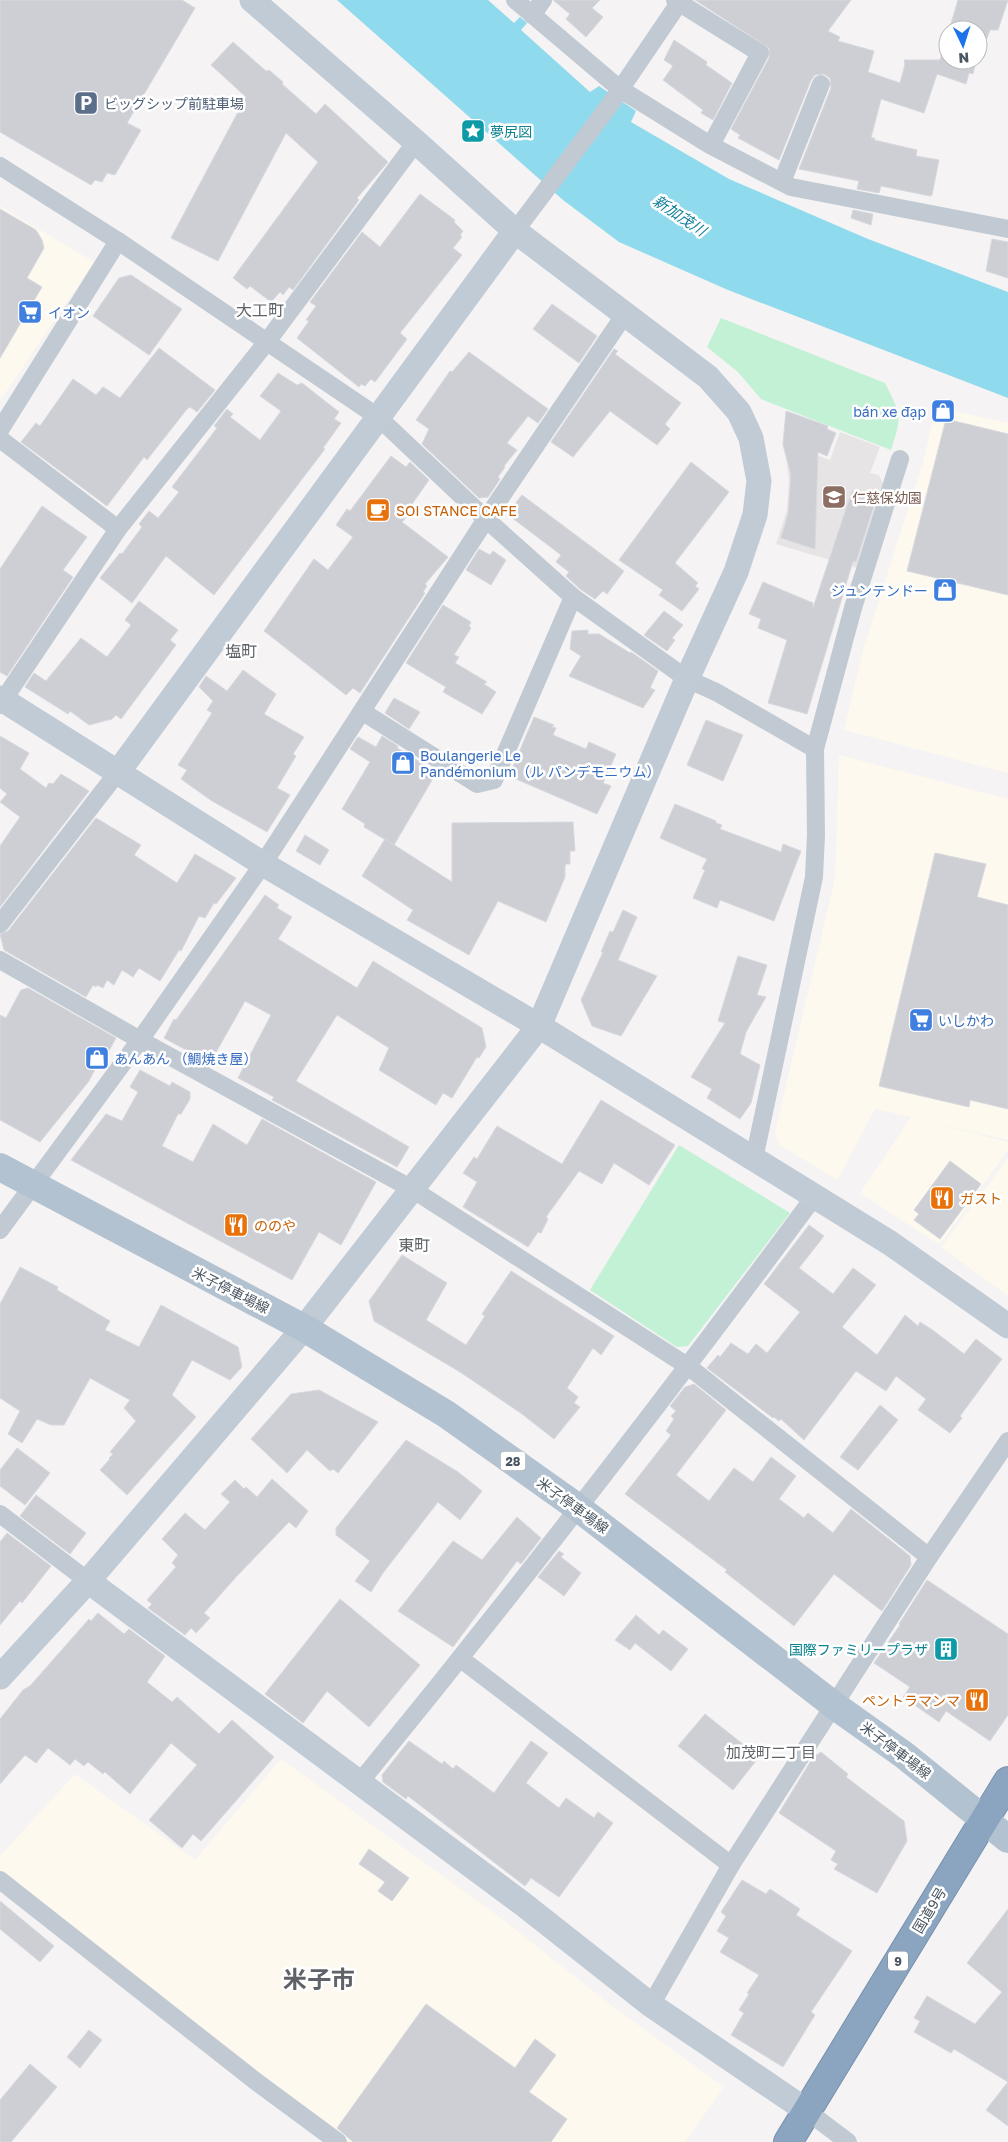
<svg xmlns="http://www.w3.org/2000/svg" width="1008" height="2142" font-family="'Golos Text','Noto Sans JP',sans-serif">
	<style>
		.commercial { fill: #fdf9ef }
		.education { fill: #e6e4e5 }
		.green { fill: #c3f1d5 }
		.water { fill: #90daee }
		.building { fill: #cdcfd5; stroke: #d7d9de }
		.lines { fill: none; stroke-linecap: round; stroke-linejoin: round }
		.highway-casing { stroke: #7690ad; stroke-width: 30 }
		.street { stroke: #c1cad2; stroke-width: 18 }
		.secondary { stroke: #c1cbd6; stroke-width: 25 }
		.primary { stroke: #b3c2d1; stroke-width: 28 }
		.highway { stroke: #8ba5c1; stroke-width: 28 }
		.labels { text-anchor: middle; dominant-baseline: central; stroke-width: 5; stroke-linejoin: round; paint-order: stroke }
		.shield { fill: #fff; stroke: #808990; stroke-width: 1 }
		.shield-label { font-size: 12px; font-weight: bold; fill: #4a5661 }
		.service-label { font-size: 14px; fill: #4e5e75; stroke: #fff; text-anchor: start }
		.culture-label { font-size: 14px; fill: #0d838f; stroke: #fff; text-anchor: start }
		.shop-label { font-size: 14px; fill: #366cbe; stroke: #fff; text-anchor: start }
		.education-label { font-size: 14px; fill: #785e54; stroke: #fff; text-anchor: start }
		.food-label { font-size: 14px; fill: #c56008; stroke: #fff; text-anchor: start }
		.street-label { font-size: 14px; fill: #4a5661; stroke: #fff }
		.water-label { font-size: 15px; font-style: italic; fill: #0c7c9b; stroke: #fff }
		.neighbourhood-label { font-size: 15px; fill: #5f6368; stroke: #fff }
		.quarter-label { font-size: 16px; fill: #5f6368; stroke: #fff }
		.town-label { font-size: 24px; font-weight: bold; fill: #5f6368; stroke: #fff }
	</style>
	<rect width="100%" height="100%" fill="#f5f3f3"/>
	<g class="commercial">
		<polygon points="0,206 94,262 0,401"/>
		<polygon points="936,407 1008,423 1008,773 844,730 863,650 923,462"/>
		<polygon points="839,755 1008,799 1008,1140 925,1121 1008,1142 1008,1150 940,1245 860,1193 911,1117 875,1109 838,1180 779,1145 775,1132 835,878"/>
		<polygon points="1008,1158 1008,1296 941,1247"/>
		<polygon points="281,1759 505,1921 612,2006 724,2087 685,2142 351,2142 0,1874 0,1856 75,1774 195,1860"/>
	</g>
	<polygon class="education" points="840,432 880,447 870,473 879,475 884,485 857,568 776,544 787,510 789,482 787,464 782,442 830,460"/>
	<g class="green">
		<path d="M 721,318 L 885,383 C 901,414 902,417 891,450 L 761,399 L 738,372 L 707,347 Z"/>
		<polygon points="679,1145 790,1213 688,1346 677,1347 590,1290"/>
	</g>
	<polygon class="water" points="337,0 488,0 514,23 520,17 527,23 521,30 590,92 599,86 636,111 631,122 729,179 868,239 1008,292 1008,398 728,290 619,242 563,200"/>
	<g class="building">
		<polygon points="0,0 182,0 195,8 127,123 141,130 115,175 107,173 102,182 95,180 91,185 0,132"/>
		<polygon points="553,0 600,0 592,8 603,17 586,37 566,19 570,14"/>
		<polygon points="695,0 851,0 828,31 840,37 838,41 874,51 868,72 900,83 905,64 904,60 940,60 948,34 948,60 978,60 978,30 949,30 958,0 1008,0 998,30 990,30 978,62 976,61 973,74 969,73 966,84 937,74 924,113 881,99 871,138 875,138 874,140 917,150 916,156 939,160 932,195 930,196 881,186 879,193 857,189 859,181 799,169 831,88 830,78 824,74 815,75 811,80 779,160 738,138 740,135 731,129 769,58 769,48"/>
		<polygon points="674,40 707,62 706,65 732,83 713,120 701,113 703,110 663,80 673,66 664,60"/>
		<polygon points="233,42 266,71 269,70 283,82 282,84 316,114 325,104 388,162 357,198 359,200 293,290 289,287 283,295 280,292 271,302 250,286 247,289 233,278 318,162 286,133 218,261 171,238 246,97 211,65"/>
		<polygon points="420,194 455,220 454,222 463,231 460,235 462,237 453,248 462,255 400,333 407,339 375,382 371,379 365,386 361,384 359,387 297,338 309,321 306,320 316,306 310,302 362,232 380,247"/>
		<polygon points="0,209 36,230 42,240 44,248 27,278 42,287 0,358"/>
		<polygon points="853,210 873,214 871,225 851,218"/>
		<polygon points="992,239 1008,242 1008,278 986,271"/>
		<polygon points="131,275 182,309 149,355 93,316 119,278"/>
		<polygon points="552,304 597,336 579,363 533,329"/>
		<polygon points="159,348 215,390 197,412 190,407 187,409 147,460 144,457 107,506 21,442 36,423 40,426 73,379 96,395 103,387 120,398"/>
		<polygon points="614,349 618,351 615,354 681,403 665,424 670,429 657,445 610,411 573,457 551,442"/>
		<polygon points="469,352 548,409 538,423 528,416 507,443 517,450 504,466 505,467 498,477 500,479 488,497 479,498 422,444 429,429 416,420 450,371 452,372"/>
		<polygon points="278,373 297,385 302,383 339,412 334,419 341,423 323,448 325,449 214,595 166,556 132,603 100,578 120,553 122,554 142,527 139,524 149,511 158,518 179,492 172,487 217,428 214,426 227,409 233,414 230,417 260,440 281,411 260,396"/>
		<polygon points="786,411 828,426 827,429 836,433 827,456 818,452 815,549 781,538 788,514 791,475 783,444"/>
		<polygon points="946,419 1008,434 1008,595 907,571"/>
		<polygon points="391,456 406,467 410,462 429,480 405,514 407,516 402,522 448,557 425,584 427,586 423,592 425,593 360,693 353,688 346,695 264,631 314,559 328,570 353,537 336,525 347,509 350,511"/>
		<polygon points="691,462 729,492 675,563 698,583 695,586 699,589 682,611 659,595 663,590 619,560"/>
		<polygon points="852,491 876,499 856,562 853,561 807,714 768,703 787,640 758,628 761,619 749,614 763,582 813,603 813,608"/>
		<polygon points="522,495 624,571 607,594 603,591 595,599 580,589 566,576 569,572 556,562 561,555 507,514"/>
		<polygon points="42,506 87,537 63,570 73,577 7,676 0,672 0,569"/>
		<polygon points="479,549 490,555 493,551 506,560 491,585 466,570"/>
		<polygon points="139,601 178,630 170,640 176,645 121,719 116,715 112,719 89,725 70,711 68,714 25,687 34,673 46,681 81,638 107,657 131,625 125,620"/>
		<polygon points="443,605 471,622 469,626 471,628 454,655 459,657 455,663 487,682 484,684 496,692 482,714 443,692 446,687 406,663"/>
		<polygon points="664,611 683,625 672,638 675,640 667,651 644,635"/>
		<polygon points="588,630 588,634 599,634 630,653 631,652 658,671 650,688 655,690 643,708 569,676 581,656 570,649 572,631"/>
		<polygon points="243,670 276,694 264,714 304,737 293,754 296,756 277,788 290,795 267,832 212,801 181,779 187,770 178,765 212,713 207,710 213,701 199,687 206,676 227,691"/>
		<polygon points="394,698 420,712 409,729 385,713"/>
		<polygon points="534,717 554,725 552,727 556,728 553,735 586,749 589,742 616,754 603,783 611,786 597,814 509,776"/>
		<polygon points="706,720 743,735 723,781 687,765"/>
		<polygon points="0,736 29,753 20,769 46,788 49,783 53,784 61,774 89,791 0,907 0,846 20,817 0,802 7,794 0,788"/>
		<polygon points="382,736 398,746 397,748 433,770 431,773 435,775 394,845 364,827 365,824 342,809 370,762 350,749 358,737 376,747"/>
		<polygon points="675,804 716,821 716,823 722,825 720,829 781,852 783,844 801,851 774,921 720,900 717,908 693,898 705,870 702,869 707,859 660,838"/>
		<polygon points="96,818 141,845 134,855 177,883 195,854 236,878 216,904 214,903 205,918 199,916 181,951 179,950 160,981 139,968 133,977 122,970 114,985 107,980 103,988 97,985 96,987 93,985 86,997 4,950 0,934 8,931"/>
		<polygon points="573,822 575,851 570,851 570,864 566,864 565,867 565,877 546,922 498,901 469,955 407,920 413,910 362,876 385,839 452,882 452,823"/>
		<polygon points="305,835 329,850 320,865 296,851"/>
		<polygon points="935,853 986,864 977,897 1008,905 1008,1109 970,1100 969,1107 879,1086"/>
		<polygon points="265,895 279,905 277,908 292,917 278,939 357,988 373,961 482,1028 486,1047 479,1058 477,1057 452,1098 443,1093 436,1105 379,1070 389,1048 337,1015 296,1081 409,1147 397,1167 272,1100 274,1097 238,1078 271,1015 245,1001 210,1063 164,1038 174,1019 176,1020"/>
		<polygon points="623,910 637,917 618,960 657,976 621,1036 592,1026 581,1000 603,952 601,952 610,931 613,932"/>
		<polygon points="738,956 767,965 757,995 766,997 746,1032 740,1054 760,1065 751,1103 740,1119 707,1098 712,1089 691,1077 725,1023 718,1021"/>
		<polygon points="28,988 116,1038 106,1056 102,1055 89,1081 40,1142 0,1120 0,1015 6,1018 21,990"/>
		<polygon points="140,1070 170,1086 172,1082 190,1092 190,1099 181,1114 178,1114 162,1146 193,1162 213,1124 247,1145 262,1119 376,1182 341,1245 319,1232 292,1280 71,1160 106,1114 122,1121 138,1092 130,1087"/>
		<polygon points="601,1100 675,1145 649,1185 614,1163 602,1184 579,1171 546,1217 548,1219 541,1233 538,1232 528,1247 463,1207 477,1182 463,1173 474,1157 477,1159 497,1126 562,1164"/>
		<polygon points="950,1161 981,1184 940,1239 914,1220 919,1214 914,1210"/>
		<polygon points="809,1225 824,1236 799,1268 833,1294 853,1268 876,1285 842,1327 877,1355 905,1315 918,1326 920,1322 934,1331 964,1354 976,1339 1002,1359 960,1416 962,1418 950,1433 918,1410 926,1399 896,1376 886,1391 856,1371 804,1440 781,1419 779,1421 774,1417 773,1418 707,1368 718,1355 720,1357 731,1343 748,1354 756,1344 767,1353 800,1312 764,1284"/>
		<polygon points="402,1255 447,1283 426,1320 466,1345 485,1316 482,1314 511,1271 614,1336 601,1355 593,1348 567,1388 578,1397 574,1403 580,1407 554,1439 522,1414 460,1372 374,1321 369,1301"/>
		<polygon points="20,1267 58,1287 57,1290 110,1321 105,1330 139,1347 161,1305 238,1347 242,1367 230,1380 192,1360 172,1395 196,1417 127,1495 100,1470 110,1459 109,1458 113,1454 110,1452 136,1421 124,1408 130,1400 90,1378 64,1425 51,1425 37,1419 22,1443 8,1434 20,1411 0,1398 0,1304"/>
		<polygon points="694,1384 726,1410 676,1475 709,1501 734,1468 753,1482 771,1457 796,1476 779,1499 804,1518 808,1513 833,1533 851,1509 910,1556 911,1565 882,1611 834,1574 794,1626 725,1572 727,1570 625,1494 671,1435 666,1431 674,1419 671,1416 676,1411 670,1406 685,1387"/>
		<polygon points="319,1390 378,1422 338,1473 333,1469 330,1471 307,1450 287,1473 251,1439 291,1394"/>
		<polygon points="880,1405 898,1420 858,1470 840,1457"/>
		<polygon points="406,1440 458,1472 482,1491 460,1520 438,1502 383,1573 371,1592 355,1581 370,1561 336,1535 336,1528"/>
		<polygon points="17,1448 50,1473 25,1505 0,1486 0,1470"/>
		<polygon points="272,1479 308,1511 296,1528 289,1522 237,1576 204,1613 210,1618 196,1633 191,1628 185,1635 148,1608 152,1604 147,1600 176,1567 172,1563 178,1555 162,1539 185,1513 205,1530 230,1502 221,1494 235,1480 244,1489 246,1487 257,1497"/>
		<polygon points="36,1495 86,1533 70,1554 20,1516"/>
		<polygon points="517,1517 541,1538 521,1564 517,1561 453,1647 398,1611 453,1541 482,1560"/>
		<polygon points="7,1533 51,1566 22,1603 20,1601 0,1625 0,1542"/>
		<polygon points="559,1551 564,1554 561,1557 581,1573 564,1596 538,1577"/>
		<polygon points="927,1580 1008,1634 1008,1715 990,1741 946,1711 939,1722 903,1697 910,1687 874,1663 900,1625 899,1624"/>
		<polygon points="340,1599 420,1665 369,1727 327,1691 303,1723 265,1694"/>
		<polygon points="98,1613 124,1634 129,1629 165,1656 147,1682 172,1702 177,1697 219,1734 232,1720 274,1757 201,1841 193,1834 182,1848 149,1820 197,1765 171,1743 130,1794 105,1772 103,1774 88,1762 84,1766 75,1759 70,1765 48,1748 36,1763 25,1755 0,1784 0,1719 23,1690 30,1686 89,1619 91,1621"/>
		<polygon points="636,1615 659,1635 663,1630 688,1649 671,1671 635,1643 630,1650 615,1640"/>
		<polygon points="705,1714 759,1757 733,1790 678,1746"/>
		<polygon points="409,1741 442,1764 444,1761 453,1769 456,1765 494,1793 531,1741 548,1753 526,1783 559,1808 566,1798 594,1818 598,1812 613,1823 559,1897 531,1878 525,1886 408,1796 406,1799 383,1782 382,1775"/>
		<polygon points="821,1752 848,1774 846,1777 904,1821 907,1841 877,1893 834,1869 838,1864 831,1860 836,1851 779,1813 815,1754 817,1755"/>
		<polygon points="369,1849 409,1878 392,1901 378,1891 385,1882 359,1864"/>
		<polygon points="742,1880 766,1894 770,1889 800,1909 796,1915 852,1951 811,2012 815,2015 783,2067 731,2035 744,2013 739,2010 749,1994 747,1993 759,1975 720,1952 729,1938 717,1931 726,1916 721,1912"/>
		<polygon points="0,1901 54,1946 40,1962 0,1929"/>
		<polygon points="1008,1909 1008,2126 986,2110 1008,2082 954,2049 951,2053 914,2032 920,2021 914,2018 927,1996 975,2024 1002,1992 967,1963"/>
		<polygon points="426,2004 515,2068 535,2039 556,2055 529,2092 567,2119 551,2142 353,2142 337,2128"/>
		<polygon points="89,2030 102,2040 80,2068 67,2057"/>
		<polygon points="30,2064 57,2087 11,2142 0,2142 0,2100"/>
	</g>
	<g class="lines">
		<defs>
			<polyline id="highway" points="788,2142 1008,1781"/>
		</defs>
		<use href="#highway" class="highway-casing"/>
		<g class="street">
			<polyline points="515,0 620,89 710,145 791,187 1008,229"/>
			<polyline points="675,0 760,53 711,145"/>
			<polyline points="532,15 543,0"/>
			<polyline points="0,166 118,241 378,417 486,519 573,597 687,679 716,692 815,749"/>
			<polyline points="782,182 821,84"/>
			<polyline points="515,231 609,106 681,0"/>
			<polyline points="0,430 118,241"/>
			<polyline points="0,439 118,529"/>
			<polyline points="0,705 118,529 266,343 416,142"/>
			<polyline points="363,712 477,784 494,780 573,597"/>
			<polyline points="0,924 118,772"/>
			<polyline points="0,960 140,1040 412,1189 689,1367 929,1557"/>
			<polyline points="754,1159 814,877 816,835 815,749 853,608 900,459"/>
			<polyline points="0,1230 140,1040 263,864 486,519 625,314"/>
			<polyline points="0,1514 88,1581"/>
			<polyline points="461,1659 731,1865"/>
			<path d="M 360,1782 C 516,1591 667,1396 814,1197"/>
			<polyline points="0,1880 254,2080 338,2142"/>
			<polyline points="651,2005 731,1865 929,1557 1008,1441"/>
			<polyline points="807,2111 848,2142"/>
		</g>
		<g class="secondary">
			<polyline points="0,698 263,864 539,1026 890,1243 1008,1326"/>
			<polyline points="118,772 515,231"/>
			<polyline points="88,1581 523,1904 651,2005 807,2111"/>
			<polyline points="0,1677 88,1581 304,1328 539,1026 687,679 736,572 755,515 759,481 751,438 739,412 708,377 515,231 416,142 252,0"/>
		</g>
		<polyline class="primary" points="0,1167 304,1328 446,1414 577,1507 835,1706 904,1755 1008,1839"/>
		<use href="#highway" class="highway"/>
	</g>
	<defs>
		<symbol id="parking-square" viewBox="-11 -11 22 22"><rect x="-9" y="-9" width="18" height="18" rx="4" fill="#5c6f8a" stroke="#fff"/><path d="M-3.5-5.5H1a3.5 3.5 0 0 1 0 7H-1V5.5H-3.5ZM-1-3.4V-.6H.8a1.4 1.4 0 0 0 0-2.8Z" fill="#fff"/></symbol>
		<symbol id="sight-square" viewBox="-11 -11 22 22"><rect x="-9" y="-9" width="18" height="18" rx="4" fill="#0f9aa8" stroke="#fff"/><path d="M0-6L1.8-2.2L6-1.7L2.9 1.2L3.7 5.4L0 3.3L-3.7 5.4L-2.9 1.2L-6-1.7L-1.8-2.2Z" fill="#fff"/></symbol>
		<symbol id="supermarket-square" viewBox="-11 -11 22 22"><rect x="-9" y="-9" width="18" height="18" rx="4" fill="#3f7fe0" stroke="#fff"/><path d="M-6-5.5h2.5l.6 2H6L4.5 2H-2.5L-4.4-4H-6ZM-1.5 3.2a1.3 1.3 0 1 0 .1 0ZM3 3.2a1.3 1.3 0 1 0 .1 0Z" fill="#fff"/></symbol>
		<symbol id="shop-square" viewBox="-11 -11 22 22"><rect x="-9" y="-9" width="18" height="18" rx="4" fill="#3f7fe0" stroke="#fff"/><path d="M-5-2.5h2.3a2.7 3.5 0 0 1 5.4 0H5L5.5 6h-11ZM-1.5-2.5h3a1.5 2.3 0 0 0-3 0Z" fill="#fff"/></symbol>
		<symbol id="school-square" viewBox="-11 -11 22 22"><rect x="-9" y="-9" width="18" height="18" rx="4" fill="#8d6e63" stroke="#fff"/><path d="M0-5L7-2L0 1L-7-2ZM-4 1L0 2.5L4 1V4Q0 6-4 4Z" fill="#fff"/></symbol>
		<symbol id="cafe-square" viewBox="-11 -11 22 22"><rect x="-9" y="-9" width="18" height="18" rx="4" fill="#e8710a" stroke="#fff"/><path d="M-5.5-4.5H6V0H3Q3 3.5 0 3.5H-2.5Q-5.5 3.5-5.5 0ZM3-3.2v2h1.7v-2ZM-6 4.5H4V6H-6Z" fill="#fff"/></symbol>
		<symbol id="restaurant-square" viewBox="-11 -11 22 22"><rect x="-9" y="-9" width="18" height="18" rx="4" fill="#e8710a" stroke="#fff"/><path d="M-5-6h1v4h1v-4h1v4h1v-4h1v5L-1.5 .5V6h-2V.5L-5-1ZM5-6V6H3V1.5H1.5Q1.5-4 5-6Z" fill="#fff"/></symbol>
		<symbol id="building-square" viewBox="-11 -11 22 22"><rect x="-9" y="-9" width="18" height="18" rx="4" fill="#0f9aa8" stroke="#fff"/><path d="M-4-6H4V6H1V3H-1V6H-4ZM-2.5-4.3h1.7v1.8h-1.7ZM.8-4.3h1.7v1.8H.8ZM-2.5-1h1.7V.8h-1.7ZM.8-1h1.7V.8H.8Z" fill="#fff"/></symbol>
	</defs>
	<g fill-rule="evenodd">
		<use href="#parking-square" x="72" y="89" width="28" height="28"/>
		<use href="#sight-square" x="459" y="117" width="28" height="28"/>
		<use href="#supermarket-square" x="16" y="298" width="28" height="28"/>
		<use href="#shop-square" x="929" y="397" width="28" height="28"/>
		<use href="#school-square" x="820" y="483" width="28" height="28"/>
		<use href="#cafe-square" x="364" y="496" width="28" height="28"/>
		<use href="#shop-square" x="931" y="576" width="28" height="28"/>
		<use href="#shop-square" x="389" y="749" width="28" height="28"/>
		<use href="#supermarket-square" x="907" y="1006" width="28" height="28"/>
		<use href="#shop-square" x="83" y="1044" width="28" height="28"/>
		<use href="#restaurant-square" x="928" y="1184" width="28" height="28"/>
		<use href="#restaurant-square" x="222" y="1211" width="28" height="28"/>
		<use href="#building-square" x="932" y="1635" width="28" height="28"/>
		<use href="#restaurant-square" x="963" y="1686" width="28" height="28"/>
	</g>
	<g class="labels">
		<g class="shield">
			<rect x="500.5" y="1451.5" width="25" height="19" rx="4"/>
			<rect x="888" y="1951.5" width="20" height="19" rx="4"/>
		</g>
		<g class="shield-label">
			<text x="513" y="1461">28</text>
			<text x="898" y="1961">9</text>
		</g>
		<g class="service-label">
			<text x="104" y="103">ビッグシップ前駐車場</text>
		</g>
		<g class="culture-label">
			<text x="490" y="131">夢尻図</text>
			<text x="928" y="1649" text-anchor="end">国際ファミリープラザ</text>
		</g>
		<g class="shop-label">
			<text x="48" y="312">イオン</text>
			<text x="926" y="411" text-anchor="end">bán xe đạp</text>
			<text x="928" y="590" text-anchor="end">ジュンテンドー</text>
			<text x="420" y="755">Boulangerie Le<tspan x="420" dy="16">Pandémonium（ル パンデモニウム）</tspan></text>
			<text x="938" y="1020">いしかわ</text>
			<text x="114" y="1058">あんあん （鯛焼き屋）</text>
		</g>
		<g class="education-label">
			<text x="852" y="497">仁慈保幼園</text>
		</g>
		<g class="food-label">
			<text x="396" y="510">SOI STANCE CAFE</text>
			<text x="960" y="1198">ガスト</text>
			<text x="254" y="1225">ののや</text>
			<text x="960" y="1700" text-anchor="end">ペントラマンマ</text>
		</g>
		<g class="street-label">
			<text transform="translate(231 1290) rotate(27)">米子停車場線</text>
			<text transform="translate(573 1505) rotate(36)">米子停車場線</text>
			<text transform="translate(896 1750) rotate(37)">米子停車場線</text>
			<text transform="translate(929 1910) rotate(-59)">国道9号</text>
		</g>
		<g class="water-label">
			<text transform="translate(680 215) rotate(34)">新加茂川</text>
		</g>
		<g class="neighbourhood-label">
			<text x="771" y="1752">加茂町二丁目</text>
		</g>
		<g class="quarter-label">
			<text x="260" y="310">大工町</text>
			<text x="241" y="651">塩町</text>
			<text x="414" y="1245">東町</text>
		</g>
		<g class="town-label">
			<text x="319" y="1978">米子市</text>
		</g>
	</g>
	<g transform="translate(963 45) rotate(176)"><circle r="24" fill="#ffffff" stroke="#b7bbc0"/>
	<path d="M0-4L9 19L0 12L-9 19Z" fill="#1a73e8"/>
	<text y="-8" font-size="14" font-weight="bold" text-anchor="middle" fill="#4a5661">N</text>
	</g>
</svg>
